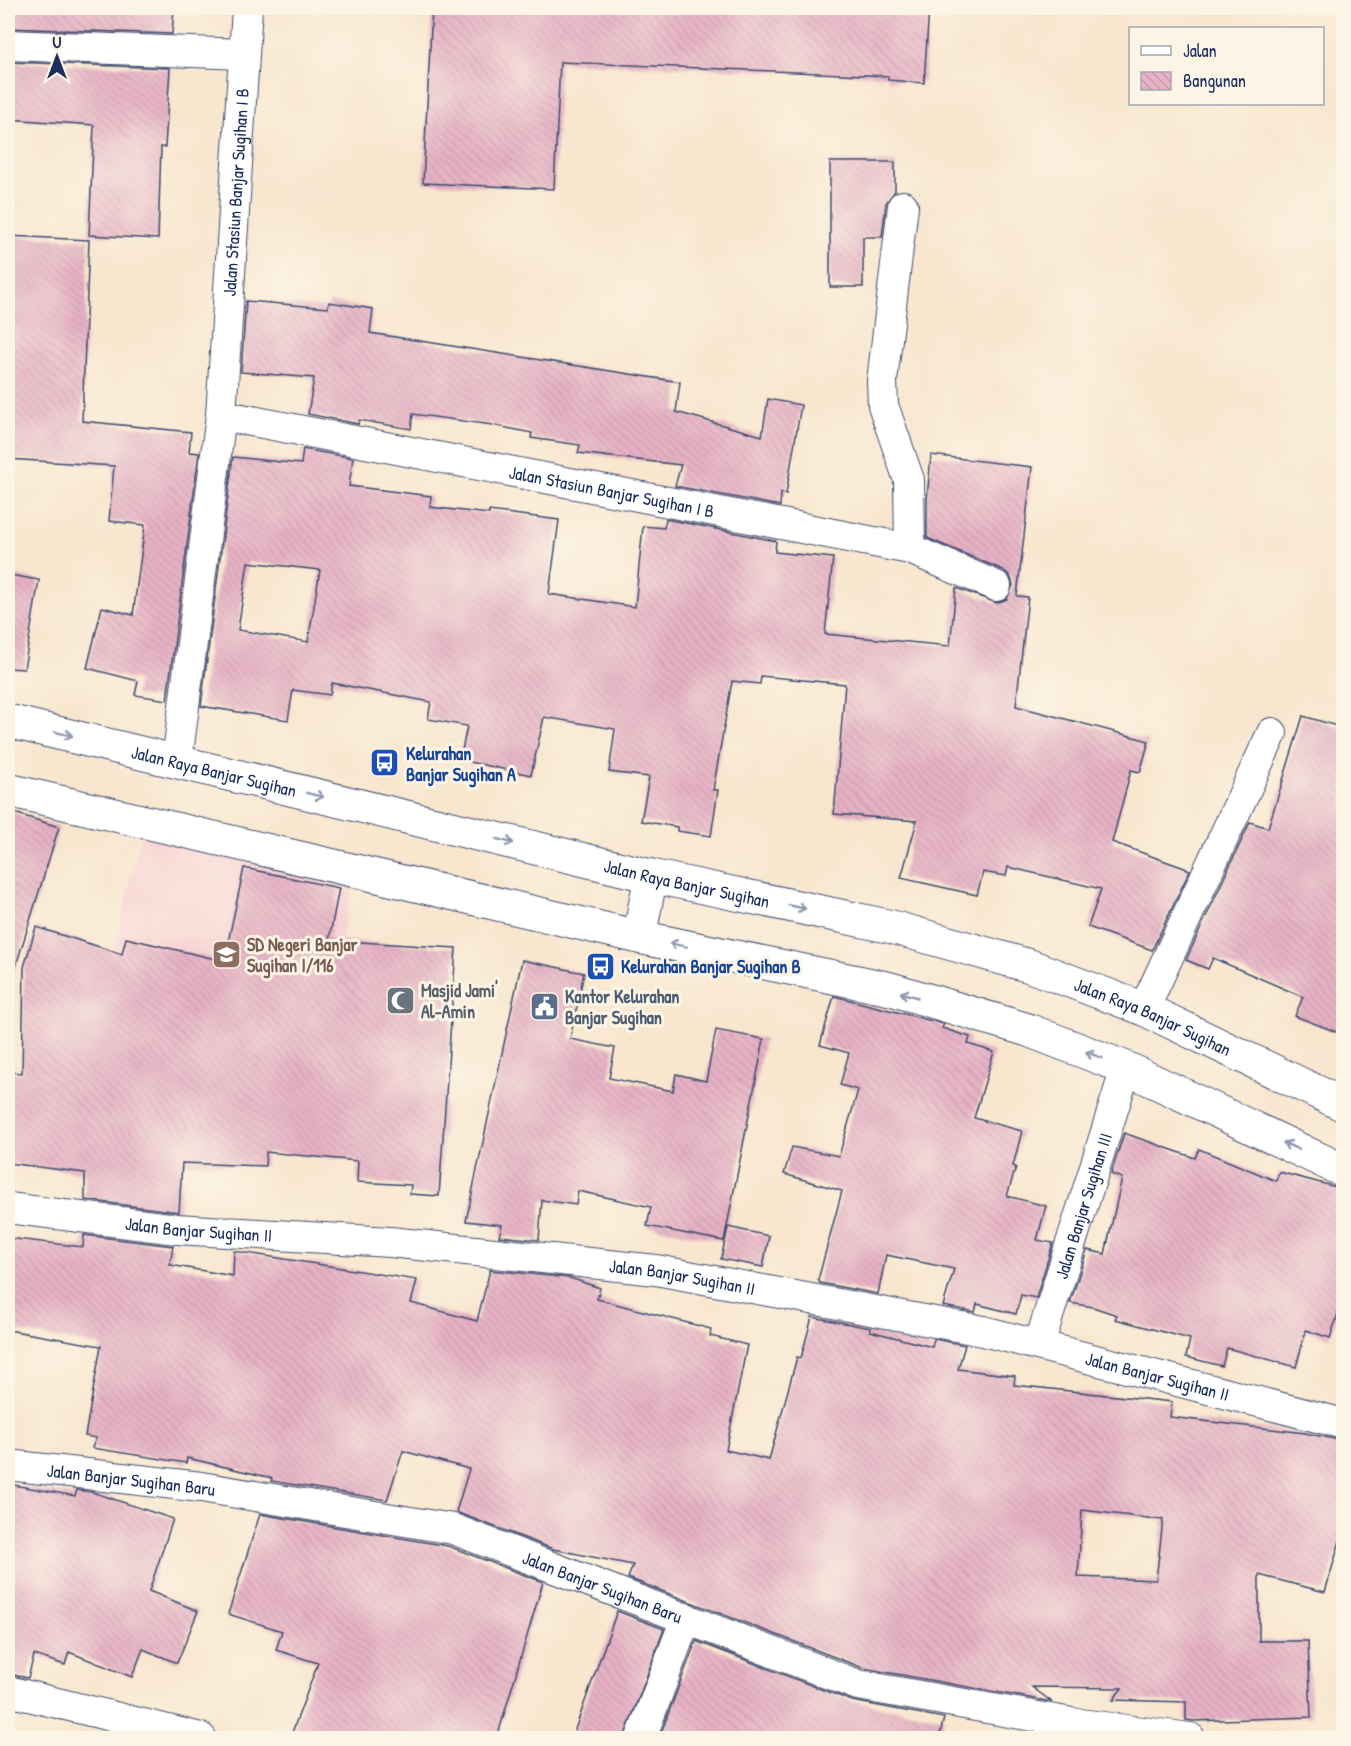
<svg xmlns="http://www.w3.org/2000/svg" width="1351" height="1746" font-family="'Patrick Hand',sans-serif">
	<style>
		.built { fill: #f7cfd2 }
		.building { fill: url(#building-back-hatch); fill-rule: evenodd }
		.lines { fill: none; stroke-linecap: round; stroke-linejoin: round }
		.street-casing { stroke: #3c4a6f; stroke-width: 32 }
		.secondary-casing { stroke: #3c4a6f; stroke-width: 35 }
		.street { stroke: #fff; stroke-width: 30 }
		.secondary { stroke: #fff; stroke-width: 33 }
		.oneway { stroke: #8d97ae }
		.labels { text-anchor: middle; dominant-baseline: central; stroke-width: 6; stroke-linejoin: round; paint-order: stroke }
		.street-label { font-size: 18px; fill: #1b2f5e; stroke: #fcf5e5 }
		.transit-label { font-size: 18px; font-weight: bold; fill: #164399; stroke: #fcf5e5; text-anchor: start }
		.education-label { font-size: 18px; font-weight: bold; fill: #785e54; stroke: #fcf5e5; text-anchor: start }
		.worship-label { font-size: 18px; font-weight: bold; fill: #5b616d; stroke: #fcf5e5; text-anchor: start }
		.service-label { font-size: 18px; font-weight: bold; fill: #4e5e75; stroke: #fcf5e5; text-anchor: start }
	</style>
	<defs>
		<pattern id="building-back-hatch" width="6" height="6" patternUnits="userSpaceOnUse" patternTransform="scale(1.5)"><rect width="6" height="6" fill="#e7b2c5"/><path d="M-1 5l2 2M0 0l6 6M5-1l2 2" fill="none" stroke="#c699ac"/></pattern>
	</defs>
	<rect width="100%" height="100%" fill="#fcf5e5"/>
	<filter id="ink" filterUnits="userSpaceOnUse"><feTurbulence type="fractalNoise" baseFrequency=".0167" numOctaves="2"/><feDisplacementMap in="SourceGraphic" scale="12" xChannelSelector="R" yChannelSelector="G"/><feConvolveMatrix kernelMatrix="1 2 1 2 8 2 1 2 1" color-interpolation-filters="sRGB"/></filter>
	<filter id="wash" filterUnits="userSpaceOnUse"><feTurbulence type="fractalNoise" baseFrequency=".008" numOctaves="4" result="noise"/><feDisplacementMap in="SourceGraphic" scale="24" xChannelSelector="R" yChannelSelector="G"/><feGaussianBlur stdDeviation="1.35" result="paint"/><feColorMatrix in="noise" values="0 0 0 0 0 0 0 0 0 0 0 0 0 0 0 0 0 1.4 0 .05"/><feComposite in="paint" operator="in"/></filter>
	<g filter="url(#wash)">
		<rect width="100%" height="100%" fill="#f8e6ce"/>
		<polygon class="built" points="141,835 354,884 311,1073 97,1024"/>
		<g id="blocks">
			<g class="building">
				<polygon points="8,8 174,8 172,34 8,28"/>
				<polygon points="432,8 929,8 924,83 888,80 888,76 560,62 554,189 423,183"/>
				<polygon points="8,62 170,68 165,147 161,147 158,239 89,235 94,125 8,119"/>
				<polygon points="830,162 895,162 895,191 886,203 882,237 863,237 863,287 830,287"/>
				<polygon points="8,236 89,240 82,421 191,432 189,452 199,453 167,700 135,695 138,681 87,668 102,607 133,615 145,525 109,521 114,466 8,459"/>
				<polygon points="246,301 328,308 329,302 373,309 370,333 680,382 676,412 762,436 768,399 801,405 786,494 781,493 780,506 675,486 681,465 578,453 580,445 531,438 532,433 492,425 413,414 411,429 359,420 358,424 308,414 314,378 241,372"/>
				<path d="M 303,449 L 353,458 L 349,486 L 431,496 L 430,507 L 489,514 L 489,511 L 559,520 L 549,594 L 635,607 L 643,526 L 664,528 L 666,519 L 776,541 L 775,552 L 833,558 L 825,634 L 950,646 L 956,588 L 997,603 L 1007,599 L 1013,585 L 1010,576 L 1003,570 L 927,538 L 927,499 L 931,455 L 1032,467 L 1017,596 L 1028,597 L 1016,706 L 1149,741 L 1140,772 L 1131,770 L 1112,842 L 1190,870 L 1152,950 L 1088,927 L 1101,889 L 1008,867 L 1006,876 L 983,872 L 977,895 L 901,878 L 917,821 L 834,814 L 845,684 L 761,676 L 760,684 L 732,681 L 713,790 L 718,790 L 711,836 L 677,831 L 677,827 L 641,821 L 649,777 L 609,772 L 615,729 L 544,717 L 531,775 L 460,760 L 467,726 L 428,719 L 431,702 L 332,683 L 330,695 L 293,690 L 288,720 L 201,706 L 233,457 L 301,464 ZM 248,562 L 320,570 L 308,642 L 238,630 Z"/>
				<polygon points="10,575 39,580 24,669 8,668 8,592"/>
				<polygon points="1303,716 1344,728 1344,1035 1295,1016 1303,997 1213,958 1208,969 1186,960 1250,822 1268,828"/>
				<polygon points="8,811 59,827 15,969 8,968"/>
				<polygon points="244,868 339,888 329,940 456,948 439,1196 410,1194 411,1185 357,1182 358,1161 266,1152 265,1166 182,1163 179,1212 85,1200 85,1173 8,1163 8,1072 22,1073 24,967 36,927 122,954 126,938 224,961"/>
				<polygon points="522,960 584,973 570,1039 615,1048 609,1078 673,1091 676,1074 706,1081 716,1030 764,1039 724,1241 647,1226 651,1207 578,1191 576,1205 542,1200 539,1240 499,1236 502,1225 466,1221"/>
				<polygon points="834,996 944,1024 942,1028 970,1037 968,1044 994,1052 974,1118 1022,1131 1013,1166 1016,1167 1007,1196 1046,1206 1037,1240 1053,1243 1036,1298 1021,1295 1016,1314 977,1304 975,1312 943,1306 954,1269 886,1255 878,1294 820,1283 818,1280 842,1191 784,1174 792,1147 839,1156 858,1090 840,1085 849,1053 820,1045"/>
				<polygon points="1124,1133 1195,1158 1199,1149 1276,1181 1279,1172 1344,1189 1344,1296 1330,1338 1306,1330 1296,1367 1227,1348 1222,1366 1186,1357 1190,1339 1115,1319 1117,1315 1093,1307 1070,1303 1087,1250 1105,1254 1122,1178 1111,1174"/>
				<polygon points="728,1227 769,1236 763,1267 721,1259"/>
				<path d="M 84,1235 L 173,1246 L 170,1265 L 233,1276 L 234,1251 L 417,1280 L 411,1303 L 477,1321 L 490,1270 L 570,1278 L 600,1288 L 597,1299 L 711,1329 L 710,1336 L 747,1345 L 726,1450 L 769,1460 L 797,1357 L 801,1358 L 812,1317 L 871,1328 L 870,1331 L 932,1347 L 934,1339 L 965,1345 L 958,1369 L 1015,1376 L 1014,1385 L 1172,1402 L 1170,1417 L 1305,1433 L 1344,1441 L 1344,1527 L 1325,1592 L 1259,1575 L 1259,1641 L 1308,1641 L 1311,1717 L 1194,1721 L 1186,1720 L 1186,1702 L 1113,1700 L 1122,1688 L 1032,1687 L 1052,1702 L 863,1668 L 628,1578 L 633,1565 L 553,1549 L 456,1512 L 469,1469 L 403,1451 L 387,1500 L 271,1481 L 272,1478 L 187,1458 L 186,1463 L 92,1448 L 96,1438 L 85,1436 L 101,1346 L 8,1330 L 8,1238 L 83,1247 ZM 1082,1510 L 1163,1520 L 1156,1580 L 1078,1577 Z"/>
				<polygon points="8,1484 75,1496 77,1490 92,1492 173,1519 149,1591 198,1611 177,1663 143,1649 132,1677 69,1652 65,1665 34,1655 28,1678 8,1674"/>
				<polygon points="260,1514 448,1546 543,1582 497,1738 290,1738 318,1663 276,1650 282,1631 228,1614"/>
				<polygon points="617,1611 664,1629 624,1738 572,1738"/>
				<polygon points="696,1641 852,1701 944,1718 939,1738 659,1738"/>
			</g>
		</g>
	</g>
	<g filter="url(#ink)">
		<use href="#blocks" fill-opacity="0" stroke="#3c4a6f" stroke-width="1.5"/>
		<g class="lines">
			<defs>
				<g id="street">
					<polyline points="8,45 244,54"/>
					<polyline points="903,206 882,381 883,405 909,480 910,549"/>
					<path id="s1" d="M 221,415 L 910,549 L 996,586"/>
					<path id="s2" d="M 177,761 L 221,415 L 247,8"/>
					<polyline points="1144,1009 1272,733"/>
					<path id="s3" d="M 8,1208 L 177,1229 L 390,1242 L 656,1270 L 983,1331 L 1344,1424"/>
					<path id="s4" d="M 1039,1345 L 1126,1068"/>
					<path id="s5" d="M 8,1465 L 201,1487 L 453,1529 L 858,1685 L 1072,1723 L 1190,1738"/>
					<polyline points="8,1691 201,1738"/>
					<polyline points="641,1738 686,1618"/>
				</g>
				<g id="secondary">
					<path id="s6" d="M 8,721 L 651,876 L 892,927 L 1030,966 L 1144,1009 L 1344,1105"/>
					<polyline points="8,790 639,937 891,989 1028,1030 1126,1068 1344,1171"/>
					<polyline points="639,937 651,876"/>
				</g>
			</defs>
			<use href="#street" class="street-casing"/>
			<use href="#secondary" class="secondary-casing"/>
			<use href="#street" class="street"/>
			<use href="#secondary" class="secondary"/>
		</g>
		<defs><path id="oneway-shaft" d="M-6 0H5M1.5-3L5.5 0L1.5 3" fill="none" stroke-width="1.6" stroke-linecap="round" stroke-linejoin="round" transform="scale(1.5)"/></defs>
		<g class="oneway">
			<use href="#oneway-shaft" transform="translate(64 734) rotate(14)"/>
			<use href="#oneway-shaft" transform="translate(315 795) rotate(14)"/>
			<use href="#oneway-shaft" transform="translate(505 841) rotate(14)"/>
			<use href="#oneway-shaft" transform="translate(797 907) rotate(12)"/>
			<use href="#oneway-shaft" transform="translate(678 945) rotate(-168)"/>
			<use href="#oneway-shaft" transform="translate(909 995) rotate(-164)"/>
			<use href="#oneway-shaft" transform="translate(1094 1055) rotate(-159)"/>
			<use href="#oneway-shaft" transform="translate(1291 1146) rotate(-155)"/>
		</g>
	</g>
	<defs>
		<symbol id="bus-square" viewBox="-11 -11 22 22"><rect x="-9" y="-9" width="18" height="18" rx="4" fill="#1a4fb4" stroke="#fcf5e5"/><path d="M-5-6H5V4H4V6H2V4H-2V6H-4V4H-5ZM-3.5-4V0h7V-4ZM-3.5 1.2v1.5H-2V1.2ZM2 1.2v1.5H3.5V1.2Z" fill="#fff"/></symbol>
		<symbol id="school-square" viewBox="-11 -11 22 22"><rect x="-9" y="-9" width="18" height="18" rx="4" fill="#8d6e63" stroke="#fcf5e5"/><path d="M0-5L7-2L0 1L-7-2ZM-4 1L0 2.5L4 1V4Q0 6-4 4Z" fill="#fff"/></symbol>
		<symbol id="mosque-square" viewBox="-11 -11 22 22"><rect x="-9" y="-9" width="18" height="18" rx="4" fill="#6b7280" stroke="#fcf5e5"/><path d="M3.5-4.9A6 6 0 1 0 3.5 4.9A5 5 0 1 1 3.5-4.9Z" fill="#fff"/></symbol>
		<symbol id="civic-square" viewBox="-11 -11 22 22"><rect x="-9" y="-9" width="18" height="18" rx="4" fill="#5c6f8a" stroke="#fcf5e5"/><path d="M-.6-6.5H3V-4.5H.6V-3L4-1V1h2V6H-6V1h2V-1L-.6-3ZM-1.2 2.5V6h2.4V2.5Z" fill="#fff"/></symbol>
	</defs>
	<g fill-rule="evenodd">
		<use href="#bus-square" x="368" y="746" width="33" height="33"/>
		<use href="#school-square" x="210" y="938" width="33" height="33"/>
		<use href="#bus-square" x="584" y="950" width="33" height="33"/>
		<use href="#mosque-square" x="384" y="984" width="33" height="33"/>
		<use href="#civic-square" x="528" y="990" width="33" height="33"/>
	</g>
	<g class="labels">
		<g class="street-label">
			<text stroke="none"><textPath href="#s2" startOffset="572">Jalan Stasiun Banjar Sugihan I B</textPath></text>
			<text stroke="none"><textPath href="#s1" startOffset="398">Jalan Stasiun Banjar Sugihan I B</textPath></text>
			<text stroke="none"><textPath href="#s6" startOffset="212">Jalan Raya Banjar Sugihan</textPath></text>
			<text stroke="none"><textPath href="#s6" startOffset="698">Jalan Raya Banjar Sugihan</textPath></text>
			<text stroke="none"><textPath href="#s6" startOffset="1184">Jalan Raya Banjar Sugihan</textPath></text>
			<text stroke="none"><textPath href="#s4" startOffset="146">Jalan Banjar Sugihan III</textPath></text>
			<text stroke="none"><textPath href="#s3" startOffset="192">Jalan Banjar Sugihan II</textPath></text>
			<text stroke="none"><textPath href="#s3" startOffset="678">Jalan Banjar Sugihan II</textPath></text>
			<text stroke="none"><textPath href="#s3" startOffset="1164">Jalan Banjar Sugihan II</textPath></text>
			<text stroke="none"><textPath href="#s5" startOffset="124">Jalan Banjar Sugihan Baru</textPath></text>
			<text stroke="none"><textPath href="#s5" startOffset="610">Jalan Banjar Sugihan Baru</textPath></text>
		</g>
		<g class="transit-label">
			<text x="406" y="753">Kelurahan<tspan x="406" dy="21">Banjar Sugihan A</tspan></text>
			<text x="621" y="966">Kelurahan Banjar Sugihan B</text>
		</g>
		<g class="education-label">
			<text x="247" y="944">SD Negeri Banjar<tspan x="247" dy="21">Sugihan I/116</tspan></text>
		</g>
		<g class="worship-label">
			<text x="421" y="990">Masjid Jami'<tspan x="421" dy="21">Al-Amin</tspan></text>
		</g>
		<g class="service-label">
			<text x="565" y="996">Kantor Kelurahan<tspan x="565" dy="21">Banjar Sugihan</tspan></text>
		</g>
	</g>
	<rect width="1351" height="1746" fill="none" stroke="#fcf5e5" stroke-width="30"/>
	<rect x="1129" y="27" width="195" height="78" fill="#fcf5e5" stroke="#a2a6af" stroke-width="1.5"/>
	<rect x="1141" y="46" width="30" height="9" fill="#ffffff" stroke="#a2a6af" stroke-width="1.5"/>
	<text x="1183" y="57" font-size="18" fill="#1b2f5e">Jalan</text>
	<rect x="1141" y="72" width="30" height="18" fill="url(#building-back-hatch)" stroke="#a2a6af" stroke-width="1.5"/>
	<text x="1183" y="87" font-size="18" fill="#1b2f5e">Bangunan</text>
	<g transform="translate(57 57)" stroke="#fcf5e5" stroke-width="4.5" paint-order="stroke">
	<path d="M0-4.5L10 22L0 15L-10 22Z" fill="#1b2f5e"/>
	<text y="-9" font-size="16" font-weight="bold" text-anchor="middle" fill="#1b2f5e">U</text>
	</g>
</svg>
